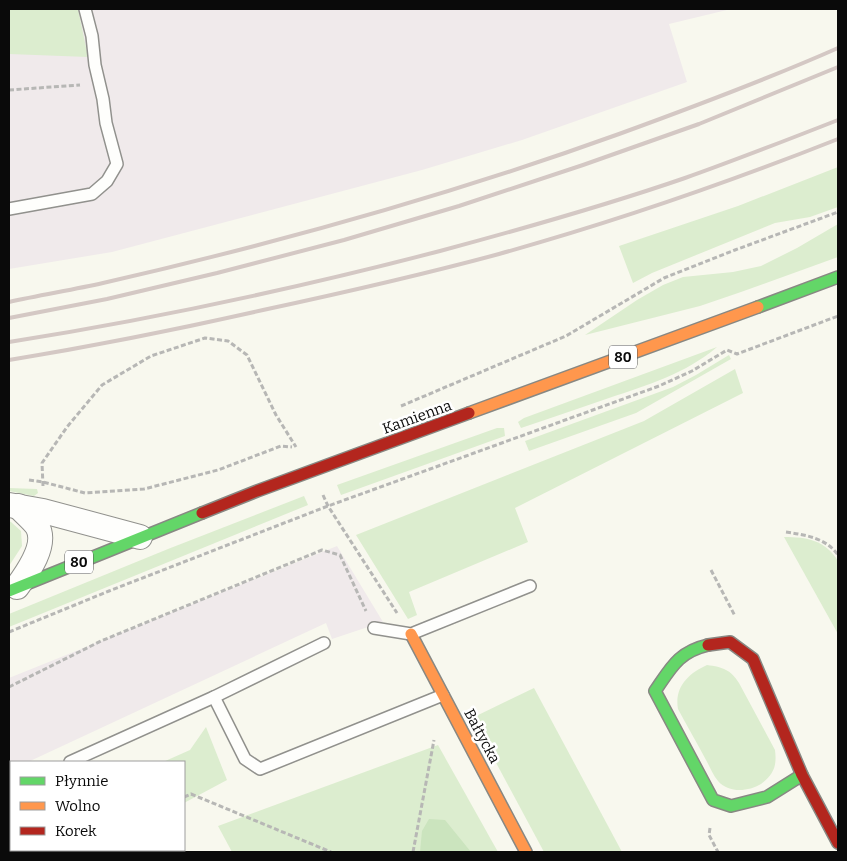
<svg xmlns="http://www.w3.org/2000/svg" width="847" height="861" font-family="Bitter,serif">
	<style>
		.industrial { fill: #f0eaeb }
		.green { fill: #dcedcf }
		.forest { fill: #cbe4be }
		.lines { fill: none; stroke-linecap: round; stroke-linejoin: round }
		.lane-casing { stroke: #91918d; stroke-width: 14 }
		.street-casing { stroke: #91918d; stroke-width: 26 }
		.fast-casing { stroke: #888883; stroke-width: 14 }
		.slow-casing { stroke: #888883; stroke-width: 14 }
		.jam-casing { stroke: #888883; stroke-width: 14 }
		.path { stroke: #b7b7b5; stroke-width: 3; stroke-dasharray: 5 2.5; stroke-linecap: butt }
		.lane { stroke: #fefefc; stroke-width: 11 }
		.street { stroke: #fefefc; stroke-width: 24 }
		.fast { stroke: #63d668; stroke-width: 11 }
		.slow { stroke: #ff974d; stroke-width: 11 }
		.jam { stroke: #b3261e; stroke-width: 11 }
		.rail { stroke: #d4c8c4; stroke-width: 4 }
		.labels { text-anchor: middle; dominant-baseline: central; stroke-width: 5; stroke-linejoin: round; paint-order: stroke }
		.shield { fill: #fff; stroke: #545454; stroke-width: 1 }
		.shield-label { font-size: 14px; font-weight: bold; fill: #0a0a0a }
		.street-label { font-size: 15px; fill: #0a0a0a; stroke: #fff }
	</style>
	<rect width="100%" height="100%" fill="#f8f8ee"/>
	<g class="industrial">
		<polygon points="9,9 731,9 669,24 687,82 522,140 422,170 112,252 9,269"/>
		<polygon points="337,546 383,622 332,639 326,623 28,762 11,762 11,770 9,771 9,678"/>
	</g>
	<g class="green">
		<polygon points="9,9 78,9 88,57 9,54"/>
		<polygon points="838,167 838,207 810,217 775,223 652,273 633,283 619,246 738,206"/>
		<polygon points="838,224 838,257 741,292 700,306 585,335 637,300 663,285 683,277 733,272 761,266 797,248"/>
		<path d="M 717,347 C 685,374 648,385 609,398 C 580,408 551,418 521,428 L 518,422 L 524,418 Z"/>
		<polygon points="729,355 731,359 636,413 529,451 525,441 673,387 696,375"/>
		<polygon points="735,369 743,393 515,508 528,542 409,592 417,615 408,619 356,535 644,421"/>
		<polygon points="497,428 504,428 505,436 341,495 337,485"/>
		<polygon points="9,488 37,489 38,493 34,496 9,491"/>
		<polygon points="304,496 308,505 9,627 9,614 168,549"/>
		<polygon points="9,521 11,522 21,531 22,546 9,566"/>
		<path d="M 784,537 C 807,537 825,540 838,561 L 838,634 Z"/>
		<path d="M 707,665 C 723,667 731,670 739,683 L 775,750 C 777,766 774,774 761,784 C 748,792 728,793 718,781 C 713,775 710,767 706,760 C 697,743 687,726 678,709 C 674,687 689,673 707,665 Z"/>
		<polygon points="534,688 622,852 544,852 472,718"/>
		<polygon points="206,727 227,780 184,803 184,762 163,762 190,750"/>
		<polygon points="438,745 498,852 232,852 218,826"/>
		<polygon points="11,829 11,850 93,850 88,852 9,852 9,830"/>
	</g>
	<polygon class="forest" points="429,819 445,820 471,852 420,852 422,831"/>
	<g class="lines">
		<defs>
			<g id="lane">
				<polyline points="9,209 92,194 107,181 117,164 106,123 103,99 95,65 92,36 85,9"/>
				<polyline points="374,628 411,634 530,586"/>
				<polyline points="214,697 245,759 260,769 443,695"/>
				<polyline points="70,762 214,697 324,643"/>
				<polyline points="9,790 11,789"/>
			</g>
			<g id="street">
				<polyline points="9,505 43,511 140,537"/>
				<path d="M 17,587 C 28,572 48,544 37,526 C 32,519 24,513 18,506"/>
			</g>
			<g id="fast">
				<polyline points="758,307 838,277"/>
				<polyline points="9,591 202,513"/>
				<path d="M 708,645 C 678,652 671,668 655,691 L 713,800 L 731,806 L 767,797 L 802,775"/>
			</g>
			<g id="slow">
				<polyline points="469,413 758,307"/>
				<polyline points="411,634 526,852"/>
			</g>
			<g id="jam">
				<polyline points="202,513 257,491 469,413"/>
				<polyline points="708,645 730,642 753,659 802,775 838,843"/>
			</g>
		</defs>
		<use href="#lane" class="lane-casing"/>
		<use href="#street" class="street-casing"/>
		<use href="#fast" class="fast-casing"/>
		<use href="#slow" class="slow-casing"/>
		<use href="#jam" class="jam-casing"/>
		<g class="path">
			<polyline points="9,90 80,85"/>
			<polyline points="401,406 566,336 664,278 735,250 838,212"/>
			<polyline points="29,480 43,482 85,493 144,489 218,470 281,446 292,447"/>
			<polyline points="43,486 42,463 67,427 102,385 151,356 205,338 228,341 247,355 276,415 296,447"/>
			<polyline points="323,495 328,506 397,613"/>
			<path d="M 786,532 C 806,535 826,538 838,555"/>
			<polyline points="711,570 735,616"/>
			<polyline points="9,632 109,591 328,506 659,386 692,371 727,350 737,354 838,316"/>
			<polyline points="9,687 101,641 322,550 340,555 366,611"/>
			<polyline points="184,797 191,794 331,852"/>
			<polyline points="710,828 709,835 718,852"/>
			<polyline points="76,852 81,850"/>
			<polyline points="413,852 434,740"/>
		</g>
		<use href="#lane" class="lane"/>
		<use href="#street" class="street"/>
		<use href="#fast" class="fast"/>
		<use href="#slow" class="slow"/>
		<use href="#jam" class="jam"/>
		<g class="rail">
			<path d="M 9,302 C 40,295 72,290 103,283 C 278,243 450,195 619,134 C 693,107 766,80 838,48"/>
			<polyline points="9,318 107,299 217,273 344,240 459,206 583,165 699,124 838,67"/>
			<path d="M 9,342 C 154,319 298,288 440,251 C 522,229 604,206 685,178 C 736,160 787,140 838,120"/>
			<path d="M 9,360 C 94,346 179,329 263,310 C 342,293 421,275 499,254 C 614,222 727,183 838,139"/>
		</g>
	</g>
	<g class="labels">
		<g class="shield">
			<rect x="609" y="345.5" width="28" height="23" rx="4"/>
			<rect x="65" y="550.5" width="28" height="23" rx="4"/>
		</g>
		<g class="shield-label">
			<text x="623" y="357">80</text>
			<text x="79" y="562">80</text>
		</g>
		<g class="street-label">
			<text transform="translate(417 417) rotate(-20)">Kamienna</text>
			<text transform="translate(482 736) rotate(62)">Bałtycka</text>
		</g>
	</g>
	<rect width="847" height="861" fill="none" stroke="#0a0a0a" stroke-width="20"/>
	<rect x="10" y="761" width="175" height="90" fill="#ffffff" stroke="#9d9d9d"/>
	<rect x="20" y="777" width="25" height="8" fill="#63d668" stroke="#9d9d9d"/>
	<text x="55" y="786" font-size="15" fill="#0a0a0a">Płynnie</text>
	<rect x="20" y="802" width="25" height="8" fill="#ff974d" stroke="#9d9d9d"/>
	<text x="55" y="811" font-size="15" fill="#0a0a0a">Wolno</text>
	<rect x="20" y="827" width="25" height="8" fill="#b3261e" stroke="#9d9d9d"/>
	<text x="55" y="836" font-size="15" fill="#0a0a0a">Korek</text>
</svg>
